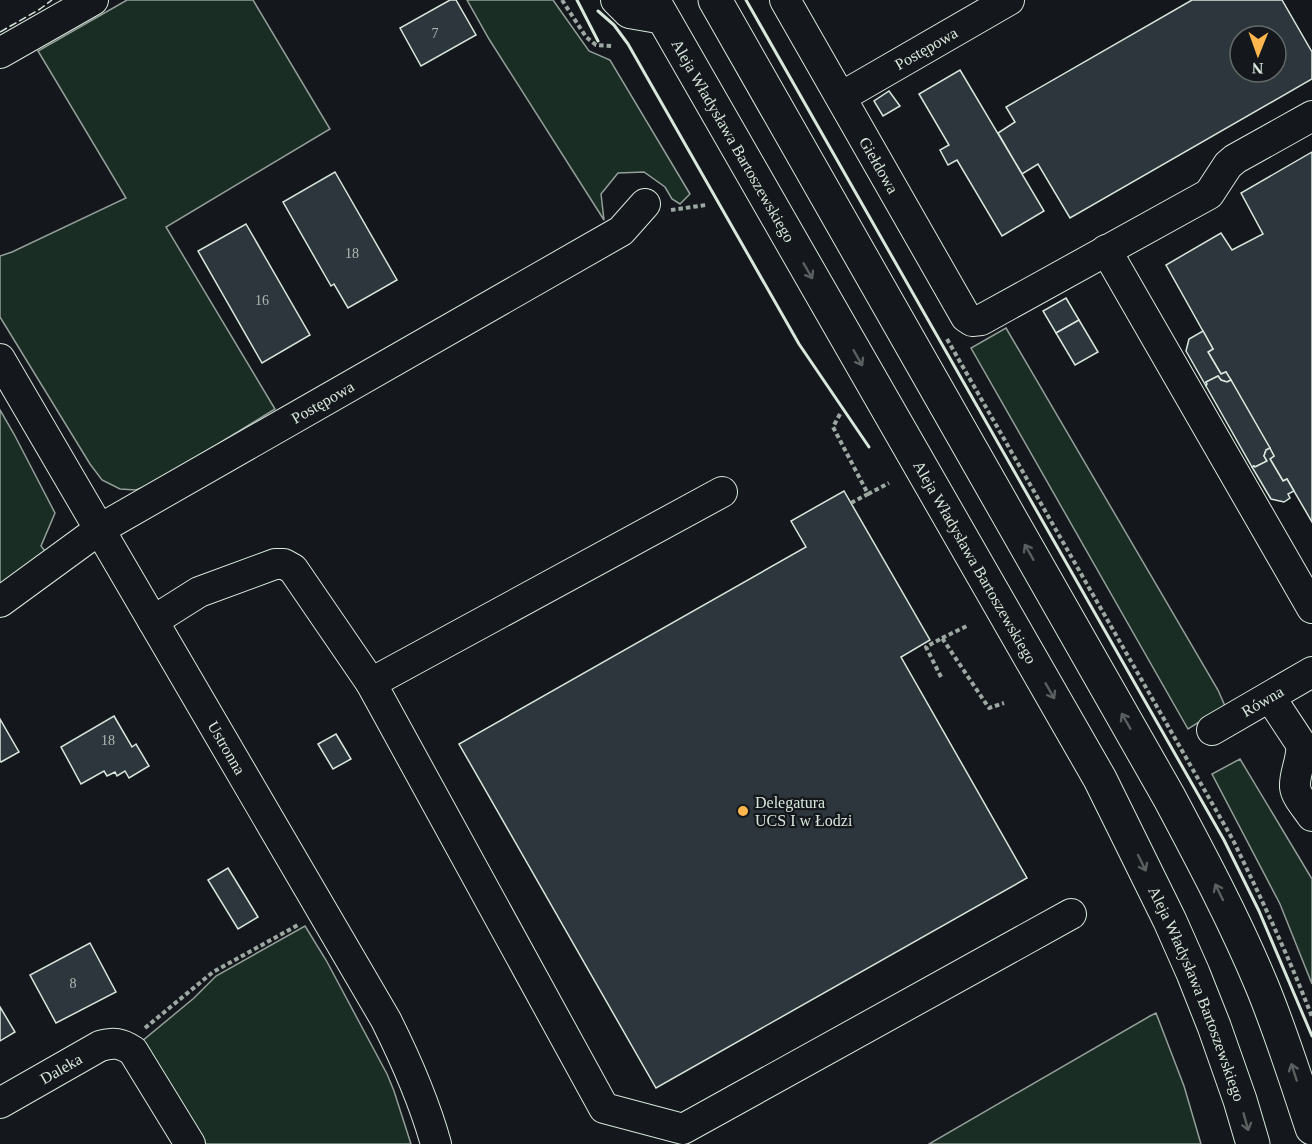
<svg xmlns="http://www.w3.org/2000/svg" width="1312" height="1144" font-family="'Times New Roman',serif">
	<style>
		.green { fill: #1a2d24; stroke: #939e99; stroke-width: 1.5 }
		.building { fill: #2c363c; stroke: #d8e6dc; stroke-width: 1.5; fill-rule: evenodd }
		.lines { fill: none; stroke-linecap: round; stroke-linejoin: round }
		.minor-casing { stroke: #d8e6dc; stroke-width: 32 }
		.major-casing { stroke: #d8e6dc; stroke-width: 35 }
		.path { stroke: #9da8a2; stroke-width: 4; stroke-dasharray: 4.5 3; stroke-linecap: butt }
		.minor { stroke: #14181c; stroke-width: 30 }
		.major { stroke: #14181c; stroke-width: 33 }
		.fence { stroke: #d8e6dc; stroke-width: 1.5; stroke-dasharray: 8 3; stroke-linecap: butt }
		.wall { stroke: #d8e6dc; stroke-width: 3 }
		.oneway { stroke: #59605f }
		.poi-dot { fill: #ffb74d; stroke: #14181c; stroke-width: 2 }
		.labels { text-anchor: middle; dominant-baseline: central; stroke-width: 4.5; stroke-linejoin: round; paint-order: stroke }
		.number-label { font-size: 14px; fill: #adbab4 }
		.street-label { font-size: 16px; fill: #d8e6dc; stroke: #14181c }
		.poi-label { font-size: 16px; fill: #d8e6dc; stroke: #14181c; text-anchor: start }
	</style>
	<rect width="100%" height="100%" fill="#14181c"/>
	<g class="green">
		<polygon points="127,0 253,0 330,129 166,227 275,409 156,482 136,490 120,489 102,480 90,464 0,317 0,256 12,252 126,198 38,51"/>
		<polygon points="467,0 553,0 589,51 610,60 690,194 680,204 672,199 665,187 644,172 618,173 601,194 604,220 489,39"/>
		<polygon points="1006,328 1218,690 1225,706 1188,729 971,348"/>
		<polygon points="0,410 14,434 55,513 41,546 45,551 0,589"/>
		<polygon points="1240,759 1312,879 1312,984 1280,904 1212,774"/>
		<polygon points="305,926 326,960 387,1074 394,1091 411,1144 204,1144 141,1042 194,998 216,976"/>
		<polygon points="1156,1013 1184,1086 1201,1144 929,1144 1150,1016"/>
	</g>
	<g class="building">
		<polygon points="450,0 456,0 476,35 421,66 400,28"/>
		<path d="M 1192,0 L 1282,0 L 1312,52 L 1312,79 L 1070,218 L 1038,164 L 1022,174 L 998,133 L 1015,122 L 1006,107 ZM 1240,36 L 1276,36 L 1276,72 L 1240,72 Z"/>
		<polygon points="960,70 1044,211 1002,236 957,160 948,165 940,150 949,145 919,94"/>
		<polygon points="889,91 900,106 883,116 874,101"/>
		<polygon points="1312,152 1312,522 1287,479 1283,481 1270,459 1274,456 1226,372 1221,374 1208,352 1213,349 1166,265 1221,233 1232,250 1263,234 1241,193"/>
		<polygon points="335,172 397,280 348,308 334,284 331,286 283,202"/>
		<polygon points="246,224 310,335 262,363 198,251"/>
		<polygon points="1066,298 1079,320 1056,333 1043,311"/>
		<polygon points="1079,320 1098,352 1075,365 1056,333"/>
		<polygon points="1203,331 1213,349 1208,352 1221,374 1226,372 1231,380 1227,382 1221,380 1218,376 1206,382 1207,384 1206,386 1186,351 1189,339"/>
		<polygon points="1218,376 1221,380 1227,382 1231,380 1270,448 1266,450 1264,456 1267,461 1255,467 1254,466 1252,467 1206,386 1207,384 1206,382"/>
		<polygon points="1270,448 1274,456 1270,459 1283,481 1287,479 1294,491 1288,494 1290,498 1284,502 1271,499 1252,467 1254,466 1255,467 1267,461 1264,456 1266,450"/>
		<polygon points="844,491 930,640 901,657 1027,878 656,1088 459,744 806,547 791,521"/>
		<polygon points="114,716 132,747 136,744 149,766 129,778 125,771 117,776 115,772 107,776 104,771 81,784 61,747"/>
		<polygon points="0,719 19,752 1,762 0,761"/>
		<polygon points="336,734 351,759 333,769 318,744"/>
		<polygon points="228,868 258,917 238,929 208,880"/>
		<polygon points="90,943 116,992 56,1023 30,975"/>
		<polygon points="0,1007 15,1032 0,1041"/>
	</g>
	<g class="lines">
		<defs>
			<g id="minor">
				<polyline points="616,0 629,13 664,19"/>
				<path id="s1" d="M 785,0 L 966,317 L 972,321 L 981,320 L 1209,194 L 1228,165 L 1235,159 L 1312,116"/>
				<polyline points="0,53 93,0"/>
				<path id="s2" d="M 841,97 L 1009,0"/>
				<polyline points="1106,250 1312,608"/>
				<path id="s3" d="M 0,359 L 386,1020 C 406,1060 424,1101 436,1144"/>
				<polyline points="722,492 371,683 604,1108 683,1129 1071,914"/>
				<path id="s4" d="M 0,602 L 100,529 L 621,231 L 645,204"/>
				<polyline points="153,621 199,592 275,564 284,564 293,569 371,683"/>
				<path d="M 1270,697 L 1301,744 C 1303,759 1294,773 1295,787 C 1296,797 1307,808 1312,816"/>
				<path id="s5" d="M 1212,730 L 1312,672"/>
				<path id="s6" d="M 0,1103 L 100,1046 C 114,1042 121,1043 133,1051 L 190,1144"/>
			</g>
			<g id="major">
				<path id="s7" d="M 653,0 L 1100,779 L 1170,921 L 1193,973 L 1214,1026 L 1240,1100 L 1253,1144"/>
				<path d="M 715,0 L 1169,797 C 1202,859 1235,921 1262,986 C 1281,1032 1296,1080 1312,1128"/>
			</g>
		</defs>
		<use href="#minor" class="minor-casing"/>
		<use href="#major" class="major-casing"/>
		<g class="path">
			<polyline points="562,0 586,37 596,45 612,46"/>
			<polyline points="671,210 706,205"/>
			<path d="M 947,339 L 1233,840 C 1261,898 1289,957 1312,1017"/>
			<polyline points="840,414 833,427 868,494 851,503"/>
			<polyline points="868,494 889,483"/>
			<polyline points="942,638 967,626"/>
			<polyline points="941,677 926,647 942,638 989,708 1004,703"/>
			<polyline points="145,1028 213,972 298,925"/>
		</g>
		<use href="#minor" class="minor"/>
		<use href="#major" class="major"/>
		<polyline class="fence" points="0,32 40,9 52,0"/>
		<g class="wall">
			<polyline points="577,0 598,41"/>
			<polyline points="746,0 1224,840 1259,911 1312,1036"/>
			<polyline points="598,11 614,25 628,44 799,344 869,447"/>
		</g>
	</g>
	<defs><path id="oneway-shaft" d="M-6 0H5M1.5-3L5.5 0L1.5 3" fill="none" stroke-width="1.6" stroke-linecap="round" stroke-linejoin="round" transform="scale(1.5)"/></defs>
	<g class="oneway">
		<use href="#oneway-shaft" transform="translate(808 271) rotate(60)"/>
		<use href="#oneway-shaft" transform="translate(858 358) rotate(60)"/>
		<use href="#oneway-shaft" transform="translate(1029 552) rotate(-120)"/>
		<use href="#oneway-shaft" transform="translate(1050 691) rotate(60)"/>
		<use href="#oneway-shaft" transform="translate(1126 721) rotate(-120)"/>
		<use href="#oneway-shaft" transform="translate(1142 863) rotate(64)"/>
		<use href="#oneway-shaft" transform="translate(1219 892) rotate(-116)"/>
		<use href="#oneway-shaft" transform="translate(1294 1072) rotate(-108)"/>
		<use href="#oneway-shaft" transform="translate(1246 1122) rotate(74)"/>
	</g>
	<circle class="poi-dot" cx="743" cy="811" r="6"/>
	<g class="labels">
		<g class="number-label">
			<text x="435" y="33">7</text>
			<text x="352" y="253">18</text>
			<text x="262" y="300">16</text>
			<text x="108" y="740">18</text>
			<text x="73" y="983">8</text>
		</g>
		<g class="street-label">
			<text stroke="none"><textPath href="#s2" startOffset="98">Postępowa</textPath></text>
			<text stroke="none"><textPath href="#s7" startOffset="162">Aleja Władysława Bartoszewskiego</textPath></text>
			<text stroke="none"><textPath href="#s1" startOffset="190">Giełdowa</textPath></text>
			<text stroke="none"><textPath href="#s4" startOffset="380">Postępowa</textPath></text>
			<text stroke="none"><textPath href="#s7" startOffset="648">Aleja Władysława Bartoszewskiego</textPath></text>
			<text stroke="none"><textPath href="#s5" startOffset="58">Równa</textPath></text>
			<text stroke="none"><textPath href="#s3" startOffset="450">Ustronna</textPath></text>
			<text stroke="none"><textPath href="#s7" startOffset="1134">Aleja Władysława Bartoszewskiego</textPath></text>
			<text stroke="none"><textPath href="#s6" startOffset="70">Daleka</textPath></text>
		</g>
		<g class="poi-label">
			<text x="755" y="802">Delegatura<tspan x="755" dy="18">UCS I w Łodzi</tspan></text>
		</g>
	</g>
	<g transform="translate(1258 54) rotate(181)"><circle r="28" fill="#14181c" stroke="#626a69" stroke-width="1.5"/>
	<path d="M0-4.5L10 22L0 15L-10 22Z" fill="#ffb74d"/>
	<text y="-9" font-size="16" font-weight="bold" text-anchor="middle" fill="#d8e6dc">N</text>
	</g>
</svg>
